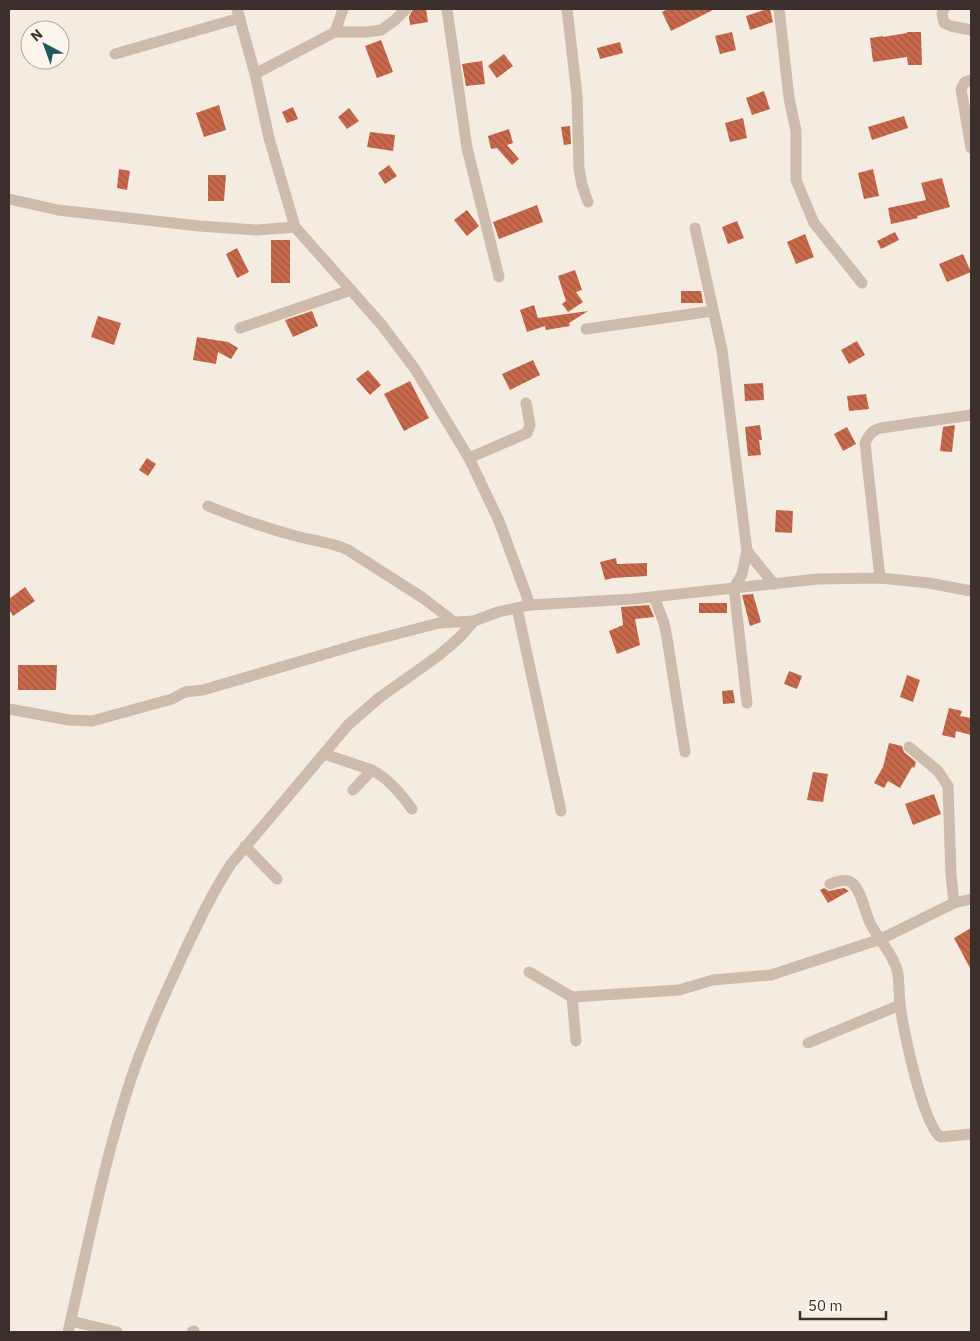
<svg xmlns="http://www.w3.org/2000/svg" width="980" height="1341" font-family="'IBM Plex Sans',sans-serif">
	<style>
		.building { fill: url(#building-back-hatch) }
		.lines { fill: none; stroke-linecap: round; stroke-linejoin: round }
		.street { stroke: #cdbbac; stroke-width: 11 }
	</style>
	<defs>
		<pattern id="building-back-hatch" width="6" height="6" patternUnits="userSpaceOnUse" patternTransform="scale(1.25)"><rect width="6" height="6" fill="#c8694b"/><path d="M-1 5l2 2M0 0l6 6M5-1l2 2" fill="none" stroke="#a4573f"/></pattern>
	</defs>
	<rect width="100%" height="100%" fill="#f4ebe1"/>
	<g class="building">
		<polygon points="413,9 426,9 428,22 410,25 409,17"/>
		<polygon points="668,9 715,9 671,31 662,12"/>
		<polygon points="767,9 770,9 773,22 750,30 746,16"/>
		<polygon points="732,32 736,50 720,54 715,36"/>
		<polygon points="907,32 921,32 922,65 908,65 907,57 873,62 870,38 883,36 883,37 907,33"/>
		<polygon points="381,40 393,72 377,78 365,46"/>
		<polygon points="620,42 623,53 600,59 597,48"/>
		<polygon points="504,54 513,66 497,78 488,66"/>
		<polygon points="482,61 485,84 466,86 462,64"/>
		<polygon points="764,91 770,109 752,115 746,98"/>
		<polygon points="219,105 226,130 204,137 196,113"/>
		<polygon points="293,107 298,119 287,123 282,112"/>
		<polygon points="349,108 359,121 347,129 338,117"/>
		<polygon points="904,116 908,128 872,140 868,127"/>
		<polygon points="743,118 747,138 730,142 725,123"/>
		<polygon points="570,126 571,144 564,145 561,127"/>
		<polygon points="509,129 513,143 507,145 519,159 512,165 497,148 491,149 488,136"/>
		<polygon points="370,132 395,135 393,151 367,147"/>
		<polygon points="389,165 397,176 385,184 378,173"/>
		<polygon points="119,169 130,171 127,190 117,188"/>
		<polygon points="873,169 879,196 864,199 858,173"/>
		<polygon points="208,175 226,175 224,201 208,201"/>
		<polygon points="942,178 950,207 917,216 918,218 891,224 888,208 926,200 921,183"/>
		<polygon points="537,205 543,222 499,239 493,222"/>
		<polygon points="467,210 479,226 467,236 454,220"/>
		<polygon points="737,221 744,238 728,244 722,227"/>
		<polygon points="895,232 899,240 881,249 877,241"/>
		<polygon points="805,234 814,257 796,264 787,242"/>
		<rect x="271" y="240" width="19" height="43"/>
		<polygon points="237,248 249,272 237,278 226,254"/>
		<polygon points="963,254 971,272 947,282 939,264"/>
		<polygon points="575,270 582,290 576,292 583,302 568,312 562,304 566,301 558,276"/>
		<polygon points="681,291 701,291 703,303 681,303"/>
		<polygon points="534,305 538,318 588,311 569,323 570,326 546,330 545,326 527,332 520,310"/>
		<polygon points="312,311 318,326 293,337 285,320"/>
		<polygon points="98,316 121,323 114,345 91,337"/>
		<polygon points="197,337 228,342 238,348 231,359 218,352 216,364 193,360"/>
		<polygon points="857,341 865,355 849,364 841,350"/>
		<polygon points="533,360 540,375 510,390 502,374"/>
		<polygon points="368,370 381,385 370,395 356,379"/>
		<polygon points="410,381 429,418 404,431 384,394"/>
		<polygon points="763,383 764,400 745,401 744,384"/>
		<polygon points="866,394 869,409 849,411 847,396"/>
		<polygon points="760,425 762,440 759,440 761,455 748,456 745,427"/>
		<polygon points="955,425 952,452 940,451 943,427"/>
		<polygon points="847,427 856,444 843,451 834,434"/>
		<polygon points="147,458 156,464 148,476 139,470"/>
		<polygon points="776,510 793,511 792,533 775,532"/>
		<polygon points="616,558 617,564 647,563 647,576 613,578 605,580 600,562"/>
		<polygon points="25,587 35,601 13,616 9,609 9,599"/>
		<polygon points="753,594 761,622 750,626 742,595"/>
		<rect x="699" y="603" width="28" height="10"/>
		<polygon points="649,605 654,617 635,619 640,645 617,654 609,631 623,625 621,607"/>
		<polygon points="18,665 57,665 56,690 18,690"/>
		<polygon points="789,671 802,676 797,689 784,684"/>
		<polygon points="907,675 920,680 913,702 900,697"/>
		<polygon points="733,690 735,703 723,704 722,691"/>
		<polygon points="949,708 962,711 960,716 971,718 971,735 956,731 955,738 942,735"/>
		<polygon points="889,743 902,746 904,752 916,762 914,768 912,767 900,788 888,781 884,788 874,783 883,767"/>
		<polygon points="813,772 828,774 823,802 807,800"/>
		<polygon points="934,794 941,814 913,825 905,804"/>
		<polygon points="824,888 829,891 844,888 849,891 828,903 820,890"/>
		<polygon points="971,928 971,970 954,938"/>
	</g>
	<g class="lines">
		<g class="street">
			<polyline points="237,9 255,74 269,138 295,227 381,324 415,369 469,458 499,521 530,605"/>
			<polyline points="447,9 467,148 499,277"/>
			<polyline points="567,9 577,95 579,168 582,185 588,202"/>
			<polyline points="779,9 789,98 796,131 796,180 814,223 862,283"/>
			<polyline points="944,9 942,14 944,23 951,26 971,30"/>
			<polyline points="335,32 343,9"/>
			<polyline points="115,54 240,18"/>
			<polyline points="255,74 335,32 367,32 381,30 394,21 406,9"/>
			<polyline points="971,80 965,82 961,89 971,148"/>
			<polyline points="9,199 58,210 199,226 257,230 295,227"/>
			<polyline points="695,228 722,350 747,551 742,574 734,588 747,703"/>
			<polyline points="240,328 351,290"/>
			<polyline points="586,329 713,311"/>
			<polyline points="469,458 527,433 530,425 526,403"/>
			<path d="M 208,506 C 237,518 265,528 296,536 C 313,541 331,542 348,550 L 423,598 L 453,621"/>
			<polyline points="747,551 774,584"/>
			<path d="M 880,578 L 865,443 C 869,435 872,430 881,428 L 971,415"/>
			<polyline points="654,597 664,623 667,638 685,752"/>
			<polyline points="517,608 561,811"/>
			<polyline points="9,709 69,720 92,721 172,699 185,692 203,690 366,642 439,623 474,621"/>
			<polyline points="909,747 938,771 948,786 951,875 954,903"/>
			<path d="M 324,754 L 372,770 C 389,779 401,794 412,809"/>
			<polyline points="353,790 372,770"/>
			<polyline points="245,846 277,879"/>
			<path d="M 830,884 C 835,882 843,879 848,881 C 860,883 865,913 870,923 C 879,940 894,955 898,974 C 899,983 899,994 900,1004 C 902,1026 924,1129 941,1137 L 971,1134"/>
			<polyline points="529,972 572,997 679,990 713,980 771,975 881,939 954,903 971,899"/>
			<polyline points="572,997 576,1041"/>
			<polyline points="808,1043 900,1005"/>
			<polyline points="71,1321 117,1332"/>
			<path d="M 68,1332 C 88,1246 104,1159 132,1076 C 146,1035 164,996 182,957 C 197,925 212,893 231,864 L 348,725 L 379,698 L 438,656 L 459,638 L 474,621 L 498,612 L 530,605 L 633,599 L 818,579 L 880,578 L 929,583 L 971,591"/>
			<polyline points="192,1332 194,1331"/>
		</g>
	</g>
	<rect width="980" height="1341" fill="none" stroke="#3b302b" stroke-width="20"/>
	<g transform="translate(45 45) rotate(319)"><circle r="24" fill="#fbf5ee" stroke="#aea6a0"/>
	<path d="M0-4L9 19L0 12L-9 19Z" fill="#1f5a5e"/>
	<text y="-8" font-size="14" font-weight="bold" text-anchor="middle" fill="#3b302b">N</text>
	</g>
	<path d="M800 1311v8h86v-8" fill="none" stroke="#3b302b" stroke-width="2.5"/>
	<text x="808" y="1311" font-size="15" fill="#3b302b" stroke="#fbf5ee" stroke-width="4" paint-order="stroke">50 m</text>
</svg>
